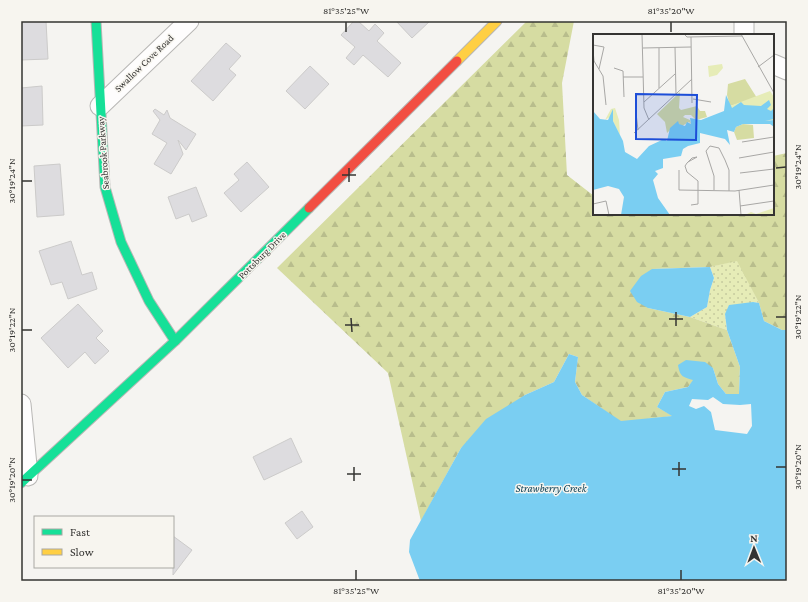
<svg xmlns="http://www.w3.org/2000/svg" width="808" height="602" font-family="'Crimson Pro',serif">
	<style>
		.grass { fill: url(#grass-dots) }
		.forest { fill: url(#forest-firs) }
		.water { fill: #7acef2; fill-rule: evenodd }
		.building { fill: #dddcdf; stroke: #cccbca }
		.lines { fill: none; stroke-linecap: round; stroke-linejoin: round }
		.street-casing { stroke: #b8b7b5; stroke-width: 21 }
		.fast-casing { stroke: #b8b7b5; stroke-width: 11 }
		.slow-casing { stroke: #b8b7b5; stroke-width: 11 }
		.jam-casing { stroke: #b8b7b5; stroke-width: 11 }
		.street { stroke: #fefdfd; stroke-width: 19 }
		.fast { stroke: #16e098; stroke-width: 9 }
		.slow { stroke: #ffcf43; stroke-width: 9 }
		.jam { stroke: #f24e42; stroke-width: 9 }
		.ticks { fill: none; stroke: #353432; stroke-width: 1.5 }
		.labels { text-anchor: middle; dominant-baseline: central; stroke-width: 3; stroke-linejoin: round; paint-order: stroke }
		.street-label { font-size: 10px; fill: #353432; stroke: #f7f5ef }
		.water-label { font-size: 11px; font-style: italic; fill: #0f4257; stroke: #f7f5ef }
		.inset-road { fill: none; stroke: #a8a7a5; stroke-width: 1 }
		.view { fill: #1d4ed8; fill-opacity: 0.15; stroke: #1d4ed8; stroke-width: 2 }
		.inset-edge { fill: none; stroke: #353432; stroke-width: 2 }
		.neatline { fill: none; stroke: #353432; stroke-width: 1.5 }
		.ticks-label { font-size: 10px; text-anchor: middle; fill: #353432 }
	</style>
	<defs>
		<pattern id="grass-dots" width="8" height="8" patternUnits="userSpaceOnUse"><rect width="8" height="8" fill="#e6ecb7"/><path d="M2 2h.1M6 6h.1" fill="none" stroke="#c6cb9e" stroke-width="1.8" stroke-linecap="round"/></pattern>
		<pattern id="forest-firs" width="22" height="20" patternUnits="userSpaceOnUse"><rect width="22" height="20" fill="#d6dca2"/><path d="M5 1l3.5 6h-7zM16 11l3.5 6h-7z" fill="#b8bd8c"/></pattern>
	</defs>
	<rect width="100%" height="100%" fill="#f5f4f1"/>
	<polygon class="grass" points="738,260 759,303 753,302 725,314 727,330 690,317 707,307 710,290 714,278 710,267"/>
	<polygon class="forest" points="527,21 574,21 562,83 567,175 594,196 594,214 773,214 773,156 787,153 787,330 782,330 764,321 759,303 737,261 710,267 652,269 648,308 690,317 727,330 740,367 739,394 726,394 718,384 713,368 694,380 688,387 665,392 657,407 673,416 621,422 582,395 575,382 578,357 569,354 554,382 525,395 461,448 421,521 388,373 277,268"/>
	<g class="water">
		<polygon points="710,267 714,278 710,290 707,307 690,317 648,308 637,302 630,291 641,276 652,269"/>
		<path d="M 753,302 L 759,303 L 764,321 L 782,330 L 787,330 L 787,581 L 420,581 L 409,552 L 410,540 L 461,448 L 486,419 L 525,395 L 554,382 L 569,354 L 578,357 L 575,382 L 582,395 L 621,421 L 672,416 L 657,407 L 665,392 L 688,387 L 693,380 C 683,377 680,377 678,365 L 686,360 L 705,362 L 713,368 L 718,384 L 726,394 L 739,394 L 740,367 L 727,330 L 725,314 L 729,305 ZM 713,397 L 723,404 L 740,405 L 751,404 L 752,426 L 747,434 L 715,430 L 711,412 L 704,406 L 696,409 L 689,406 L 692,399 L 708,400 Z"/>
	</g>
	<g class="building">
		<polygon points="21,21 46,21 48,59 21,60"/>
		<polygon points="354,21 358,21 369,31 375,24 384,33 377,41 401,63 388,77 363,55 354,65 346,58 355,47 341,35"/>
		<polygon points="396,21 430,21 412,38"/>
		<polygon points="226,43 241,56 229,69 236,75 213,101 191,81"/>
		<polygon points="310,66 329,84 305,109 286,91"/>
		<polygon points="42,86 43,125 21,126 21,88"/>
		<polygon points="155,109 164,115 167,110 170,118 196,134 186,150 178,140 183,154 171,174 154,164 167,143 152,134 160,120 153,111"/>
		<polygon points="247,162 269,187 241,212 224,193 239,180 234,174"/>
		<polygon points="60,164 64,215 37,217 34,166"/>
		<polygon points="196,187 207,216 192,222 189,214 176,219 168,197"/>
		<polygon points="71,241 82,275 92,272 97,289 68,299 62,282 51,285 39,251"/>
		<polygon points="78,304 103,331 96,338 109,351 95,364 85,352 68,368 41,338"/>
		<polygon points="291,438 302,462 264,480 253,457"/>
		<polygon points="302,511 313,527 297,539 285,523"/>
		<polygon points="173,536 192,550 173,575"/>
	</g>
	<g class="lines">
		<defs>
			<g id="street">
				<polyline points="744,21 744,35"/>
				<polyline points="773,64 787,70"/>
				<polyline points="100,106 189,21"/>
				<polyline points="21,404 28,476"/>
			</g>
			<g id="fast">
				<polyline points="96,21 105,187 121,242 149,301 175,341"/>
				<polyline points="21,483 175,341 309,208"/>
			</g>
			<polyline id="slow" points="457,61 497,21"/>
			<polyline id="jam" points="309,208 457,61"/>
		</defs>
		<use href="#street" class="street-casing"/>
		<use href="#fast" class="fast-casing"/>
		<use href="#slow" class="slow-casing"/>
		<use href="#jam" class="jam-casing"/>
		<use href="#street" class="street"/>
		<use href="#fast" class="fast"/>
		<use href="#slow" class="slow"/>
		<use href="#jam" class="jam"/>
	</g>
	<path class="ticks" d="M 346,22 L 346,32M 671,22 L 671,32M 349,168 L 349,182M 776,168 L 786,167M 342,175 L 356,175M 22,181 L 32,181M 676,312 L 676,326M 776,317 L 786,317M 351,318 L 352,332M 669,319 L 683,319M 345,325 L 359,325M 22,330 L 32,330M 679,462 L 679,476M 354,467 L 354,481M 776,467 L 786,467M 672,469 L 686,469M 347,474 L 361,474M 22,480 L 32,480M 356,570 L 356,580M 681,570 L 681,580"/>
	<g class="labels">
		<g class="street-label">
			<text transform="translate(144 63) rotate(-44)">Swallow Cove Road</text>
			<text transform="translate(103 153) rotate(-94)">Seabrook Parkway</text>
			<text transform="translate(262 255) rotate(-45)">Pottsburg Drive</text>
		</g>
		<g class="water-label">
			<text x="551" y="488">Strawberry Creek</text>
		</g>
	</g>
	<g transform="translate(593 34)">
		<rect width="181" height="181" fill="#f5f4f1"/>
		<path d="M 152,45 L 164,64 L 137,72 L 134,61 L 135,50 ZM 87,58 L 86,74 L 88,76 L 104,72 L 107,77 L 112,77 L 114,83 L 103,86 L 98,81 L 92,81 L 90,83 L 97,86 L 98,90 L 96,88 L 89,92 L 84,89 L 74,99 L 72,88 L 64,80 ZM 150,90 L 160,91 L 161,104 L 144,106 L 141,98 L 143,93 Z" fill="#d6dca2"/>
		<path d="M 177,57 L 181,63 L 181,86 L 159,88 L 137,77 L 137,72 ZM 22,74 L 26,86 L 27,101 L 20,87 L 20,81 L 12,86 L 18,75 ZM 181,174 L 181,181 L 152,181 L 158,178 L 163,180 Z" fill="#e6ecb7"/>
		<path d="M 129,30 L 130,34 L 124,41 L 116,43 L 115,32 Z" fill="#e6ecb7"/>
		<path d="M 133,61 L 139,74 L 148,68 L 151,71 L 168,72 L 176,66 L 178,71 L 174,75 L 178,77 L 181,74 L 181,85 L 172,87 L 181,86 L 181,93 L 177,90 L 150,90 L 143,93 L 141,98 L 134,96 L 137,111 L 132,105 L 107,99 L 107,109 L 95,112 L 90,115 L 88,122 L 70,125 L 70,134 L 62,137 L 65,140 L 60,146 L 65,164 L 77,181 L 28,181 L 31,163 L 26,155 L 15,152 L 0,156 L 0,77 L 7,85 L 15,86 L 20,75 L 20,87 L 30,107 L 32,118 L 44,125 L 56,112 L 71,105 L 74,107 L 77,94 L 85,87 L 86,90 L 92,92 L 94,88 L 98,90 L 97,84 L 108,86 L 131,77 Z" fill="#7acef2"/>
		<path class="inset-road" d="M 49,0 L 51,74 L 56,86M 91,0 L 94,3 L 149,2M 148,0 L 181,59M 98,3 L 99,69M 0,11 L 11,13 L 6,35M 82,13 L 83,60M 50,14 L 98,13M 66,14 L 66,54M 0,16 L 1,27 L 10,42 L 13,71M 165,33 L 181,21M 21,34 L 30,37 L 31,63M 30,43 L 50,43M 100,65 L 118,68M 51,68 L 82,40M 43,79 L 45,96M 41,99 L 99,45M 149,108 L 181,103M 146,124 L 181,118M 95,128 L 104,123 L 99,124 L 94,129 L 92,132 L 94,138 L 105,147 L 105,170 L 98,171M 86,136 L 86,156 L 142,157 L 181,151M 147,139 L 181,135M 121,156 L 121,142 L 113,117 L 117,112 L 126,114 L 132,126 L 136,136 L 136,157M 146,156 L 148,181M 0,170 L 13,167 L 16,181M 147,172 L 181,167"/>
		<path class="view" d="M 43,60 L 104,61 L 103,106 L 43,105 Z"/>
		<rect width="181" height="181" class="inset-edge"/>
	</g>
	<rect width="808" height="602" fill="none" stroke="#f7f5ef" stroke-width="44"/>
	<rect x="34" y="516" width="140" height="52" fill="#f7f5ef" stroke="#a9a8a3"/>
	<rect x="42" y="529" width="20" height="6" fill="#16e098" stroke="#a9a8a3"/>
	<text x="70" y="536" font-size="12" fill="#353432">Fast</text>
	<rect x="42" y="549" width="20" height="6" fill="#ffcf43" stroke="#a9a8a3"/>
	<text x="70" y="556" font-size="12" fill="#353432">Slow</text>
	<g transform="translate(754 548) rotate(359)" stroke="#f7f5ef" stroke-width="3" paint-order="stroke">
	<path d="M0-3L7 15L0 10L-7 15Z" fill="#353432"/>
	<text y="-6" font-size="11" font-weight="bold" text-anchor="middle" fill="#353432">N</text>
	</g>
	<rect x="22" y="22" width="764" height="558" class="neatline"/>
	<g class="ticks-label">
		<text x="346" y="14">81°35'25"W</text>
		<text x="671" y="14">81°35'20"W</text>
		<text transform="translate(797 167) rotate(-90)" y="4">30°19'24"N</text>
		<text transform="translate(11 181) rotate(-90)" y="4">30°19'24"N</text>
		<text transform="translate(797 317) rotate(-90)" y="4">30°19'22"N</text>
		<text transform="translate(11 330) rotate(-90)" y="4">30°19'22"N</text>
		<text transform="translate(797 467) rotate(-90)" y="4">30°19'20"N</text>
		<text transform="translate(11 480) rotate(-90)" y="4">30°19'20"N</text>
		<text x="356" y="594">81°35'25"W</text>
		<text x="681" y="594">81°35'20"W</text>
	</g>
</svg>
